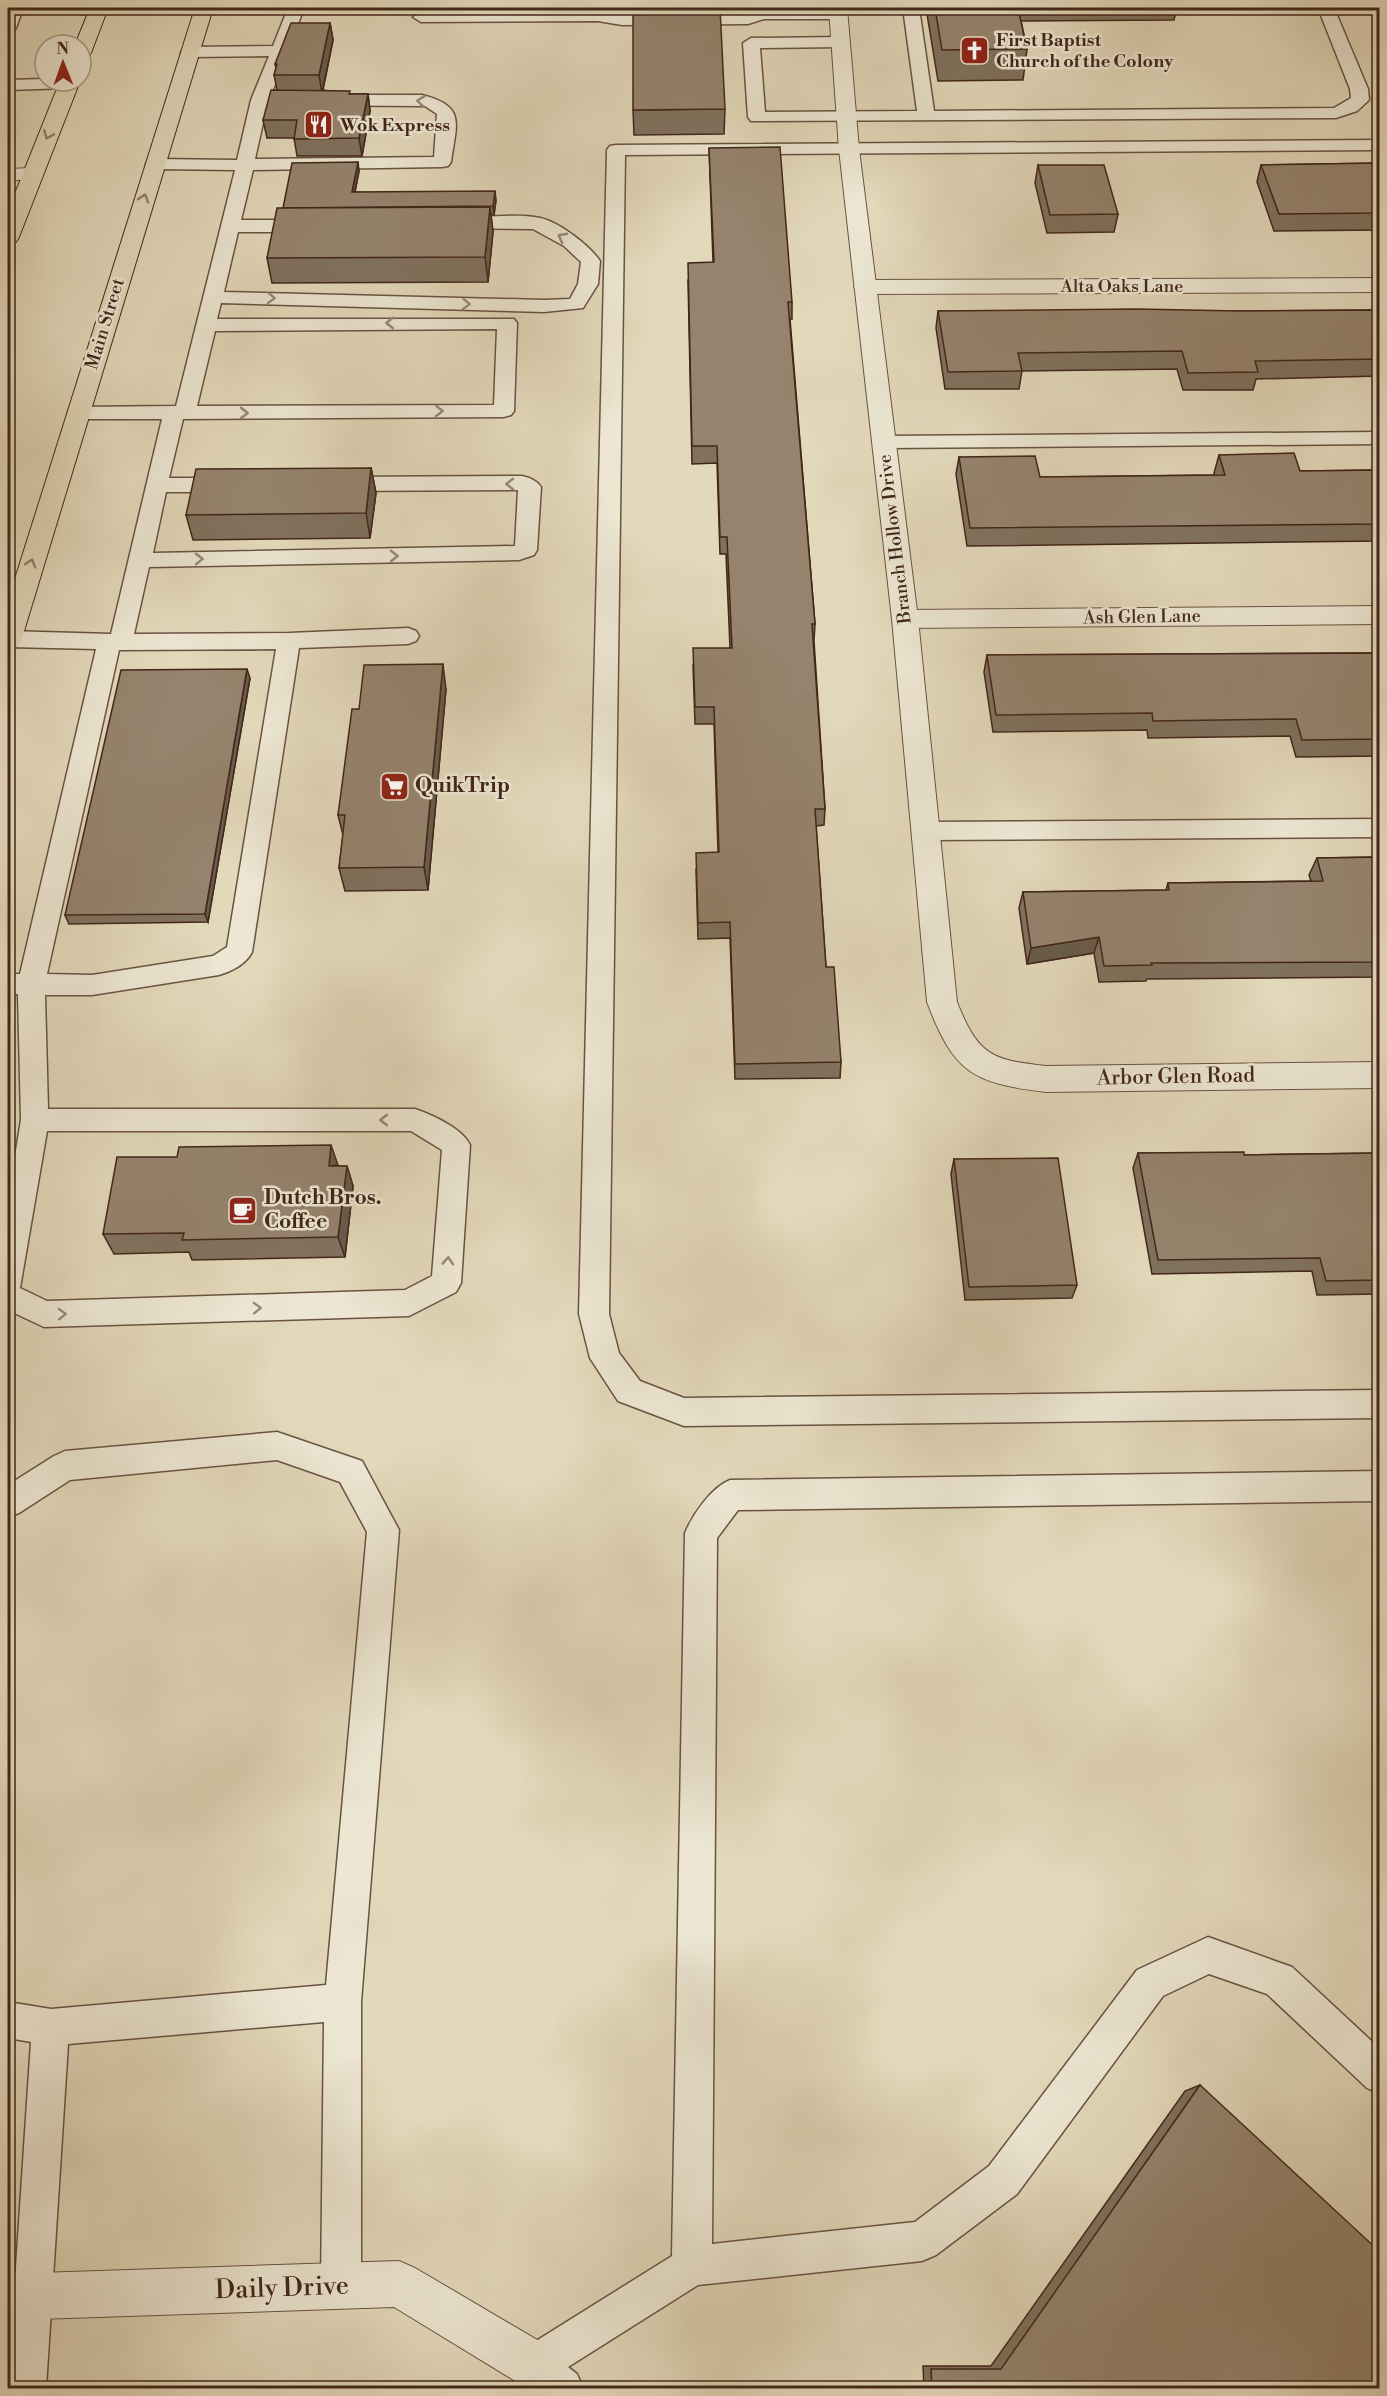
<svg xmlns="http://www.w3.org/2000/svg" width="1387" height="2396" font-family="'Libre Bodoni',serif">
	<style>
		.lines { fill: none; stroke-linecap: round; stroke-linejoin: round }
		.service-casing { stroke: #6a5242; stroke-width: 3 }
		.minor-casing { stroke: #6a5242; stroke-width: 2 }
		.tertiary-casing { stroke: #6a5242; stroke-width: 2 }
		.primary-casing { stroke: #42261a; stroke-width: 2 }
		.service { fill: #ece6d2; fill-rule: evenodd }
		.minor { fill: #ece6d2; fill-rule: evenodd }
		.tertiary { fill: #ece6d2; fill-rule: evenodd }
		.primary { fill: #e2d8ba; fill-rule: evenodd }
		.wall { fill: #80715e; stroke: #42261a; stroke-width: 1.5 }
		.shaded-wall { fill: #685c4c; stroke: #42261a; stroke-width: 1.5 }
		.building { fill: #95836d; stroke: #42261a; stroke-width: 1.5 }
		.oneway { stroke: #978676 }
		.oneway2 { stroke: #927f6a }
		.labels { text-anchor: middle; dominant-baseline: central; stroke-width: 5; stroke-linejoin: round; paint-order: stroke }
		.far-poi-label { font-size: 18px; font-weight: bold; fill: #42261a; stroke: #ece6d2; text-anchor: start }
		.far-street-label { font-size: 18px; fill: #42261a; stroke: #ece6d2 }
		.poi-label { font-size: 21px; font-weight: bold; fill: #42261a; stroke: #ece6d2; text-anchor: start }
		.street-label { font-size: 21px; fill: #42261a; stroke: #ece6d2 }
		.near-street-label { font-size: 26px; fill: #42261a; stroke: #ece6d2 }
	</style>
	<rect width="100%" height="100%" fill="#e2d8ba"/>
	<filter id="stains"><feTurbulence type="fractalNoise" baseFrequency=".00333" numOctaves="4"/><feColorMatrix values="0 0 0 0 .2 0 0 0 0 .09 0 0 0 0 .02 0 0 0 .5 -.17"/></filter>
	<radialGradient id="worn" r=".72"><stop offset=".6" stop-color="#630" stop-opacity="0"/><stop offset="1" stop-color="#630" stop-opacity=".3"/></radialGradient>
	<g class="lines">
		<defs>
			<g id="service">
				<polygon points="8,8 23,8 16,28 8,33"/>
				<path d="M 288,8 L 304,8 L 271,95 L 422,95 C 467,106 456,124 451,162 L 448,166 L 442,167 L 253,170 L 241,220 L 313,220 L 320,222 L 322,226 L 320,230 L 313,232 L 238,232 L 224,292 L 544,300 L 570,299 L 578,284 L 581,262 L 564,246 L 533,229 L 448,228 L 446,224 L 448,220 L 455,218 C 479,218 518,213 540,218 C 559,222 589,245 600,261 L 598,284 L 583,308 L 544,312 L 221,303 L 217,319 L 514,319 L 517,323 L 514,411 L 511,415 L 504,417 L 183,419 L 169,478 L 231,478 L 239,480 L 242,485 L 239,490 L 231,492 L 166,492 L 153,553 L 515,546 L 518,490 L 337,491 L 330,489 L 326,484 L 330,479 L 337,477 L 522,476 C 530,478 536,480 541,487 L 537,550 L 534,555 L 519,560 L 149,567 L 134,634 L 289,633 L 408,628 L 416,631 L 419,636 L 416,641 L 408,644 L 299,648 L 252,952 C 246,964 232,971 219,975 L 92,995 L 45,995 L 48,1109 L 415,1109 C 432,1115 462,1128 470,1145 L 461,1283 L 456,1292 L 409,1316 L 44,1327 L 8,1310 L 8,1199 L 21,1120 L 18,994 L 8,994 L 8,974 L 20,974 L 96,649 L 8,647 L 8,631 L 111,634 L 162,419 L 78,419 L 71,417 L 68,413 L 71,409 L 78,407 L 176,406 L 235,170 L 155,169 L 149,168 L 146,164 L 149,160 L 155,159 L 237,160 L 251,100 L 269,56 L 189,57 L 181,52 L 189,47 L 273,46 ZM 267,105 L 425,106 L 437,114 L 434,157 L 255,159 ZM 497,329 L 494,405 L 197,406 L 215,331 ZM 276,649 L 227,947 L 213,956 L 92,975 L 47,974 L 119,650 ZM 47,1131 L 411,1131 L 442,1150 L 432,1276 L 405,1290 L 47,1301 L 20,1288 Z"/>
				<polygon points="754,8 838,9 846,14 838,19 764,19 748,24 622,25 598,21 421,22 413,17 421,12 598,11 622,15 746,14 754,11"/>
				<polygon points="903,8 919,8 934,111 1334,108 1351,98 1350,89 1318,8 1334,8 1368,89 1369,100 1357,111 1336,118 751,121 748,117 743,43 751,38 841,37 849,42 841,47 760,48 765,112 917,111"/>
				<polygon points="45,79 45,81 76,81 78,83 75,87 69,88 8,90 8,80"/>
				<polygon points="1380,140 1380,150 625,155 609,1314 619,1353 640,1381 684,1398 1380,1390 1380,1418 684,1426 618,1401 590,1358 579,1314 607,150 610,146 616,145"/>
				<polygon points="1380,432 1380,444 883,448 876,447 873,442 876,437 883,436"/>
				<polygon points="1380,819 1380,837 925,840 916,837 913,831 916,825 925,822"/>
				<polygon points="277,1432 362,1461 399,1530 361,2002 361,2287 355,2301 341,2307 327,2301 321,2287 324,2022 68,2044 46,2388 8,2388 31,2042 8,2038 8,2002 51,2009 326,1985 367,1532 340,1482 277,1460 70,1480 19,1513 8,1517 8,1485 54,1456 65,1451"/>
				<path d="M 1380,1471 L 1380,1501 L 738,1510 L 717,1538 L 712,2244 L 915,2222 L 989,2166 L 1137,1970 L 1208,1937 L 1292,1967 L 1380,2049 L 1380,2094 L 1367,2088 L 1267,1994 L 1209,1974 L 1163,1996 L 1017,2194 L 936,2255 L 922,2261 L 698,2285 L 568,2367 L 577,2374 L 583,2388 C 551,2388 528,2396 514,2365 L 520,2351 L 672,2256 L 685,1533 C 693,1514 711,1488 730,1480 Z"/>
			</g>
			<g id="minor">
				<polygon points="32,168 39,170 42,174 39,178 8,181 8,169"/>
				<polygon points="1380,278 1380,292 865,294 857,292 854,287 857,282 865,280"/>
				<polygon points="1380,606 1380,624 905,628 896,625 892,619 896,613 905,610"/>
				<polygon points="399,2261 415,2268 551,2348 557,2365 551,2382 534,2388 517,2382 394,2307 8,2320 8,2274"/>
			</g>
			<path id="tertiary" d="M 829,8 L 847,8 L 859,149 L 918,619 L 957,1002 C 978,1055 991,1060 1046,1066 L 1380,1062 L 1380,1088 L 1046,1092 C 972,1083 954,1073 927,1002 L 892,619 L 839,149 Z"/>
			<g id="primary">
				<polygon points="90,8 108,8 91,53 88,57 81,59 81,45 75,45"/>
				<polygon points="195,8 213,8 21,641 17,647 8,650 8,601"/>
				<polygon points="60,81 80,81 19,237 16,242 8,243 8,211"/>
			</g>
		</defs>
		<use href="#service" class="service-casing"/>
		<use href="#minor" class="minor-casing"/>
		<use href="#tertiary" class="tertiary-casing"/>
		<use href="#primary" class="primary-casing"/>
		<use href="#service" class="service"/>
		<use href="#minor" class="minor"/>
		<use href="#tertiary" class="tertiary"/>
		<use href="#primary" class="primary"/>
	</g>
	<g class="wall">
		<polygon points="926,8 1177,8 1174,20 1021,21 1027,49 1023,80 938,81"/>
		<polygon points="330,23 333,40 323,90 350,94 368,94 370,111 362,156 297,156 294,138 267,138 263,120 277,90 274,75 276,68 275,64"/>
		<polygon points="725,109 724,134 634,135 633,110"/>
		<polygon points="709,148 792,302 792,319 790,319 815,624 814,641 825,809 824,825 816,826 826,967 841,1062 840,1078 735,1079 730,938 698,939 696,869 718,852 714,724 695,724 693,665 730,648 726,554 720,554 717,463 692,464 688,280 713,262"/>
		<polygon points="1380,163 1380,230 1274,231 1257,182 1261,165"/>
		<polygon points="1038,165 1118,214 1114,232 1047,233 1035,183"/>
		<polygon points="359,171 355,192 496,200 494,215 491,215 493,232 488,282 272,283 267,258 283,208"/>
		<polygon points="1380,310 1380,376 1256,379 1253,390 1183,390 1177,369 1022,371 1019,389 945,389 936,328 938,311 1239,311"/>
		<polygon points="1219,455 1300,471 1380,470 1380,541 967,546 956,474 959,457 1040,477 1214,475 1214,473"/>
		<polygon points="371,468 376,493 370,538 193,540 186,515"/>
		<polygon points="1380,653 1380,756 1296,757 1290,736 1148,738 1147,730 993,732 984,672 987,655"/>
		<polygon points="250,678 208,922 69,924 65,915"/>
		<polygon points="446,689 428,890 345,891 339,868 343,835 338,815 359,709"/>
		<polygon points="1380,857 1380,977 1147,979 1146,981 1099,982 1094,953 1027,964 1019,908 1023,892 1166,890 1168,883 1311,881 1309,875 1317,858"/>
		<polygon points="1138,1153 1244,1155 1380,1153 1380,1294 1317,1295 1312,1271 1152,1274 1133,1168"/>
		<polygon points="954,1159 1077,1285 1072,1298 965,1300 951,1174"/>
		<polygon points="338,1166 347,1166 353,1186 345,1257 192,1260 189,1252 114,1254 103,1234"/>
		<polygon points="1200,2085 1380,2388 924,2388 923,2366 991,2366 1185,2091"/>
	</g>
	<g class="shaded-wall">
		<polygon points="330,23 333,40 322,93 319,75"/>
		<polygon points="368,94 370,111 362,156 359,138"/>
		<polygon points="358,162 359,171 353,201 352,192"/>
		<polygon points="495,191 496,200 494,215 493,206"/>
		<polygon points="490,207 493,232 488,282 485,257"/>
		<polygon points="371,468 376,493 370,538 366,513"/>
		<polygon points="443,664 446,689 428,890 424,867"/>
		<polygon points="247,669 250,678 208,922 205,914"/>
		<polygon points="1099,937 1094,953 1027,964 1031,948"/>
		<polygon points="331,1145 338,1165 329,1166"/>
		<polygon points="347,1166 353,1186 345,1257 338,1237"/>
	</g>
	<g class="building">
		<polygon points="633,8 720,8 725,109 633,110"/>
		<polygon points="935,8 1018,8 1027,49 942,50"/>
		<polygon points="291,23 330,23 319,75 274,75 277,64 275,64"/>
		<polygon points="271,90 350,91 349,94 368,94 359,138 294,139 297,120 263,120"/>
		<polygon points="780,147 792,302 788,302 815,624 812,624 825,809 815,809 826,967 834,967 841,1062 735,1064 730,922 698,923 696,853 719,852 714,707 695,707 693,648 732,648 727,537 720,537 717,446 692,446 688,263 714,262 709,148"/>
		<polygon points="358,162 352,192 495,191 493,206 283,208 292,163"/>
		<polygon points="1380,163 1380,213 1279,214 1261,165"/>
		<polygon points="1038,165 1104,165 1118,214 1050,215"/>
		<polygon points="490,207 485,257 267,258 277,208"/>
		<polygon points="1136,309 1239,311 1380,310 1380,359 1255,361 1258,372 1188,373 1182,351 1018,353 1022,371 948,372 938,311"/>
		<polygon points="1294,453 1300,471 1380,470 1380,524 970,528 959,457 1035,456 1040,477 1225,475 1219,455"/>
		<polygon points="371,468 366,513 186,515 196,469"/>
		<polygon points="1380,653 1380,739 1302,740 1296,719 1153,721 1152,713 996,715 987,655"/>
		<polygon points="443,664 424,867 339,868 345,815 338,815 352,709 359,709 364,665"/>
		<polygon points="247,669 205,914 65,915 121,670"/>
		<polygon points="1380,857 1380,962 1151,963 1152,965 1104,966 1099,937 1031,948 1023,892 1169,890 1168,883 1323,881 1317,858"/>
		<polygon points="331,1145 329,1166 347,1166 338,1237 182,1240 184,1233 103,1234 117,1157 177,1157 179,1147"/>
		<polygon points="1244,1152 1244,1155 1380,1153 1380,1280 1326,1281 1320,1258 1158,1260 1138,1153"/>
		<polygon points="1058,1158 1077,1285 969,1287 954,1159"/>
		<polygon points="1200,2085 1380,2252 1380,2388 932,2388 931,2369 1001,2369"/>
	</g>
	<defs><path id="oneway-chevron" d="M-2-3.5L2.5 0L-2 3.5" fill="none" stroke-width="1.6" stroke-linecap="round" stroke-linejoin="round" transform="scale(1.5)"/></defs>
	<g class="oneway">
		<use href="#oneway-chevron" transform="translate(421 101) rotate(-173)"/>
		<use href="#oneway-chevron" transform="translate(562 237) rotate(-152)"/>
		<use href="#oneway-chevron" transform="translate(271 298) rotate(2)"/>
		<use href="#oneway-chevron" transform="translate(466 304) rotate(2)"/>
		<use href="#oneway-chevron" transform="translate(390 323) rotate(180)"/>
		<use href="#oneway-chevron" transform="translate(439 411)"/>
		<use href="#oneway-chevron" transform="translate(244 413)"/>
		<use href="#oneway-chevron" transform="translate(510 484) rotate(180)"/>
		<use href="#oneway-chevron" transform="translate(394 556) rotate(-1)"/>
		<use href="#oneway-chevron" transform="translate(199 559) rotate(-1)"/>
		<use href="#oneway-chevron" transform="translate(384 1120) rotate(-180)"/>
		<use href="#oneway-chevron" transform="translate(448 1261) rotate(-86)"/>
		<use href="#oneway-chevron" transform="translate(257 1308) rotate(-2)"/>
		<use href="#oneway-chevron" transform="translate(62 1314) rotate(-2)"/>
	</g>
	<g class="oneway2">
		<use href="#oneway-chevron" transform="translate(48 135) rotate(112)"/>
		<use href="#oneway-chevron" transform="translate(144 198) rotate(-73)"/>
		<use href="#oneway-chevron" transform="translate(31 563) rotate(-73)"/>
	</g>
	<defs>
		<symbol id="church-square" viewBox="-11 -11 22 22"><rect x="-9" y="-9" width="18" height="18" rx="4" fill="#8f2418" stroke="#ece6d2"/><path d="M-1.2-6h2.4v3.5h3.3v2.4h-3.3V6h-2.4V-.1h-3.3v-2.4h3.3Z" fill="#fff"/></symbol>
		<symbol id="restaurant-square" viewBox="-11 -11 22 22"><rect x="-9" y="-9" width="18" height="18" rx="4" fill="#8f2418" stroke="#ece6d2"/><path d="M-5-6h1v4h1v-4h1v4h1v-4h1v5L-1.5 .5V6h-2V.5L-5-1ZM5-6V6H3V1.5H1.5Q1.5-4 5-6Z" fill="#fff"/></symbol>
		<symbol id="supermarket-square" viewBox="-11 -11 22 22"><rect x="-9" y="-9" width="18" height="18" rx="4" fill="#8f2418" stroke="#ece6d2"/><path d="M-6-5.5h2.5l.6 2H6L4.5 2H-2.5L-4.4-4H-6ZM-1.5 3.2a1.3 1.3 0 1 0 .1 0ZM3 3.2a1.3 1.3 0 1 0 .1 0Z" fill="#fff"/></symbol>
		<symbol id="cafe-square" viewBox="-11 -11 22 22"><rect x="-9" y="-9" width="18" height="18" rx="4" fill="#8f2418" stroke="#ece6d2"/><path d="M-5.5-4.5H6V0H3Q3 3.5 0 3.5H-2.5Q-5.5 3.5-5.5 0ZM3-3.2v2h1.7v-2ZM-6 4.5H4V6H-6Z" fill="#fff"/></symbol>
	</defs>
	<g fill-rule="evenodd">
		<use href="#church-square" x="958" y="34" width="33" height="33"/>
		<use href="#restaurant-square" x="302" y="108" width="33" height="33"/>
		<use href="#supermarket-square" x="378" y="770" width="33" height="33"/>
		<use href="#cafe-square" x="226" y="1194" width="33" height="33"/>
	</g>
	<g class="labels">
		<g class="far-poi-label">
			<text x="996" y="40">First Baptist<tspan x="996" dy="21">Church of the Colony</tspan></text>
			<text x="340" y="125">Wok Express</text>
		</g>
		<g class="far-street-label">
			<text x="1122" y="286">Alta Oaks Lane</text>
			<text transform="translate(105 324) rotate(-73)">Main Street</text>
			<text transform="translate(895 539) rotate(-97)">Branch Hollow Drive</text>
			<text transform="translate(1142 617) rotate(-1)">Ash Glen Lane</text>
		</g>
		<g class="poi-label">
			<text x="415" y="786">QuikTrip</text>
			<text x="264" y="1198">Dutch Bros.<tspan x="264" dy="24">Coffee</tspan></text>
		</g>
		<g class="street-label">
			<text transform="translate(1176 1077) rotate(-1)">Arbor Glen Road</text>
		</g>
		<g class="near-street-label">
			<text transform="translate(282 2288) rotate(-2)">Daily Drive</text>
		</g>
	</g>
	<rect width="1387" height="2396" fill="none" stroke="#e2d8ba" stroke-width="30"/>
	<rect x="9" y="9" width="1369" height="2378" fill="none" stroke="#42261a" stroke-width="3"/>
	<rect x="15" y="15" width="1357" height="2366" fill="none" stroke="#42261a" stroke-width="1.5"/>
	<g transform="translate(63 63) rotate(359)"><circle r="28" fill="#ece6d2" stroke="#a89988" stroke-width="1.5"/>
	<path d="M0-4.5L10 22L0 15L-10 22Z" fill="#8f2418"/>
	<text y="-9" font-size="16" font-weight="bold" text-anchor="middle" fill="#42261a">N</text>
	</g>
	<rect width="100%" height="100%" filter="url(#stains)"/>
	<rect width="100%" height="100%" fill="url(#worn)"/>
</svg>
